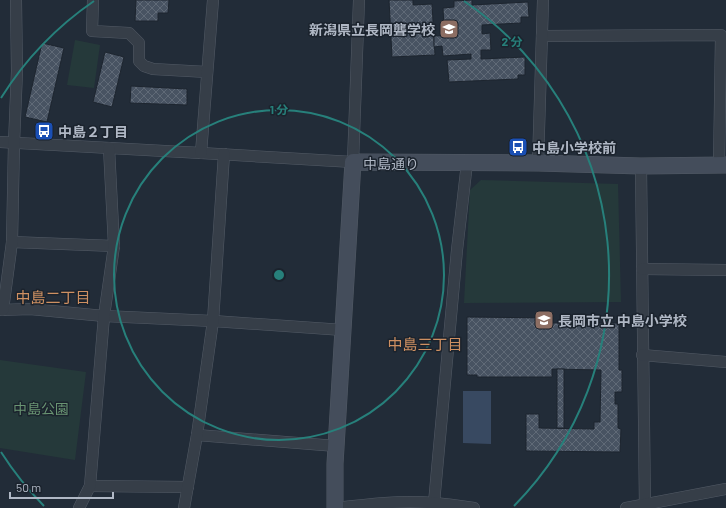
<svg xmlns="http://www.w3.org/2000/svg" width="726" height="508" font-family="Barlow,'Noto Sans JP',sans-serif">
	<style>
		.park { fill: #25393a }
		.water { fill: #384961 }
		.building { fill: url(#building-cross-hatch); stroke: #1d252f }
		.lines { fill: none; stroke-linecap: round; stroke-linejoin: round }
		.street-casing { stroke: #535b66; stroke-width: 12 }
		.secondary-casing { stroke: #535b66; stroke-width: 17 }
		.street { stroke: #363e48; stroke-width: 11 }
		.secondary { stroke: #444d5b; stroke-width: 16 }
		.ring { fill: none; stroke: #27807b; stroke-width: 2 }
		.labels { text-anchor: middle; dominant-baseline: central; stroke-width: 3; stroke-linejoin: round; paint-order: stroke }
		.poi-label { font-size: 14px; font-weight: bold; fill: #b0b8c5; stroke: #1b232d; text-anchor: start }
		.street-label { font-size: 14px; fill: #b0b8c5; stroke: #1b232d }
		.park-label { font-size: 14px; fill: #699472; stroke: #1b232d }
		.neighbourhood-label { font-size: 15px; fill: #ce9062; stroke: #1b232d }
		.centre { fill: #27807b; stroke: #1b232d; stroke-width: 2 }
		.ring-label { font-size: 12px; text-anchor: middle; font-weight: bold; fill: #27807b; stroke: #1b232d; stroke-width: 3; stroke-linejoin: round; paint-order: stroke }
	</style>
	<defs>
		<pattern id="building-cross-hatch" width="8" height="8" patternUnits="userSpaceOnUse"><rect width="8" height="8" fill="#485362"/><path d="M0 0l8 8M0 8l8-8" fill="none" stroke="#606a77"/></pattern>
	</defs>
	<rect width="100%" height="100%" fill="#222c38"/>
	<g class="park">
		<polygon points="75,40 100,45 94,88 67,85"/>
		<polygon points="481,180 618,184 621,302 464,303 470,190"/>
		<polygon points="0,360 86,372 75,460 0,448"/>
	</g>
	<polygon class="water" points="463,391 491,391 491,444 463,443"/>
	<g class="building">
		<polygon points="136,0 169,0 168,13 158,13 158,21 135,21"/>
		<polygon points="389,0 413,0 413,5 432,4 435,55 392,57"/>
		<polygon points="472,0 472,5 528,2 529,17 521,17 521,23 482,25 482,34 490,33 491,50 481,50 481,59 525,57 525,75 518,75 518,79 449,82 447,60 471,59 471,54 443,56 442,46 434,47 434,36 455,35 455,26 444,27 443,8 454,7 454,1"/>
		<polygon points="42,43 64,48 47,122 25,117"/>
		<polygon points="105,52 124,57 112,107 93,102"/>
		<polygon points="131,86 187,89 187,105 130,103"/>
		<polygon points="467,317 553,318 553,323 619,323 619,370 622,370 622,392 615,392 615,404 618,404 618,428 621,429 620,452 526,451 526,414 539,414 539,428 594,429 594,422 600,422 601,370 552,369 552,377 477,377 477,375 467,375"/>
		<rect x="557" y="369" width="7" height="59"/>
	</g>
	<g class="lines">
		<defs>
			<g id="street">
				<polyline points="93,0 92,31 129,33 139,43 139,61 144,66 153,69 207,72"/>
				<polyline points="542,36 721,35 719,165"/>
				<polyline points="0,142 201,153 353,162 359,0"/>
				<polyline points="201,153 213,0"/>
				<polyline points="538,163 543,0"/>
				<polyline points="641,166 645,508"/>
				<polyline points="12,242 114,246"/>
				<polyline points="642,269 726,270"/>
				<polyline points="0,310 30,309 104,316 213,321 343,330"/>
				<polyline points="3,310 12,242 14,143 17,71 16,0"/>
				<polyline points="642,355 726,362"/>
				<polyline points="197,435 336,446"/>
				<polyline points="90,486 188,487"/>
				<polyline points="434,503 457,250 467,163"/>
				<polyline points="79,508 90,486 104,316 114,246 109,148"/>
				<polyline points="184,508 197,435 213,321 224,154"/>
				<path d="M 336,508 C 368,504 402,500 434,503 C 448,504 461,506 474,508"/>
				<polyline points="626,508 726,489"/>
			</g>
			<polyline id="secondary" points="335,508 335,464 353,162 538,163 641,166 726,165"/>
		</defs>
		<use href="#street" class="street-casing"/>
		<use href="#secondary" class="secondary-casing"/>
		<use href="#street" class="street"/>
		<use href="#secondary" class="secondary"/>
	</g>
	<g class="ring">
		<circle cx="279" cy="275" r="165"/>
		<path d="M44 506A330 330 0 0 1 1 452M1 98A330 330 0 0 1 94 1M464 1A330 330 0 0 1 514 506"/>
	</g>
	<defs>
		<symbol id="school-square" viewBox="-11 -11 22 22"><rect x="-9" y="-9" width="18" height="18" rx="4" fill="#8d6e63" stroke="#1b232d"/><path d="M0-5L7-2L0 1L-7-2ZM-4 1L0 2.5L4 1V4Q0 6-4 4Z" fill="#fff"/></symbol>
		<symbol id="bus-square" viewBox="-11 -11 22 22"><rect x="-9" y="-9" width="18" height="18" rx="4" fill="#1a4fb4" stroke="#1b232d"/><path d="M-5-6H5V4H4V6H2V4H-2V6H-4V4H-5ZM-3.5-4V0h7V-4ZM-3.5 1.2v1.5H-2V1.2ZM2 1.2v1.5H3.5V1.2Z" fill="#fff"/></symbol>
	</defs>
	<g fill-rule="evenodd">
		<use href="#school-square" x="438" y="18" width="22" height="22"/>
		<use href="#bus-square" x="33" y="120" width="22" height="22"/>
		<use href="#bus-square" x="507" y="136" width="22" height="22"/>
		<use href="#school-square" x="533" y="309" width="22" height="22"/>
	</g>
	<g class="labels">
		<g class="poi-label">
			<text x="435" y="29" text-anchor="end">新潟県立長岡聾学校</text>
			<text x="58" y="131">中島２丁目</text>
			<text x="532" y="147">中島小学校前</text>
			<text x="558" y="320">長岡市立 中島小学校</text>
		</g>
		<g class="street-label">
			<text x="391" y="163">中島通り</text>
		</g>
		<g class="park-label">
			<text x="41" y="408">中島公園</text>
		</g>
		<g class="neighbourhood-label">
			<text x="53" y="297">中島二丁目</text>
			<text x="425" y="344">中島三丁目</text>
		</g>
	</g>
	<circle cx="279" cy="275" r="6" class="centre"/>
	<g class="ring-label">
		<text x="512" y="46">2 分</text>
		<text x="279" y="114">1 分</text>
	</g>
	<path d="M10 492v6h103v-6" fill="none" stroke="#b0b8c5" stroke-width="2"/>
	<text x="16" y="492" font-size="12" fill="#b0b8c5" stroke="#1b232d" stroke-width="3" paint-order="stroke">50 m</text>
</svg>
